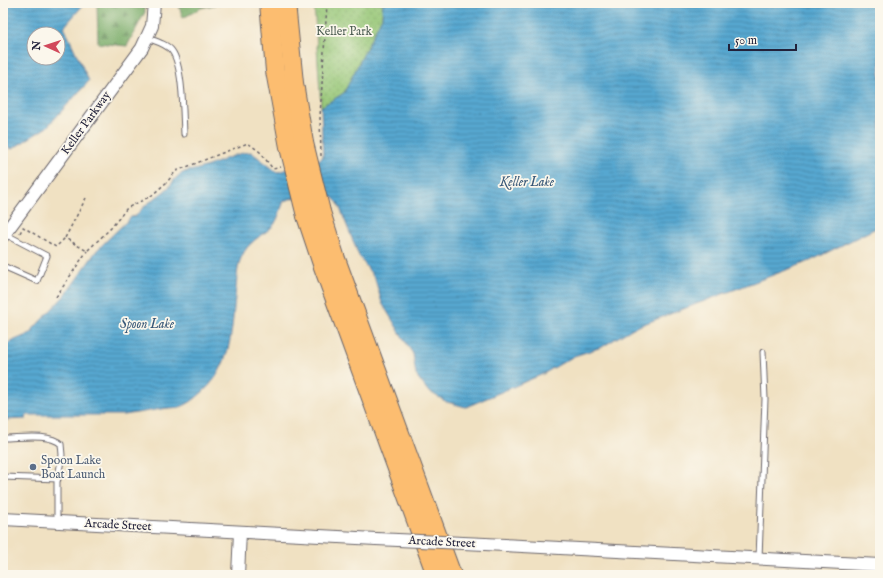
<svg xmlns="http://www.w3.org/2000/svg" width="883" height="578" font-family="'IM FELL English',serif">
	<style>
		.grass { fill: url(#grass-dots); stroke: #5c7458 }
		.forest { fill: url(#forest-firs); stroke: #4d6651 }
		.water { fill: url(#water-rules); stroke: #3c6486; fill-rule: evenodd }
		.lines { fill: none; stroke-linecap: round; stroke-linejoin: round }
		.service-casing { stroke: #6a656a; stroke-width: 7 }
		.tertiary-casing { stroke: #6a656a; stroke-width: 14 }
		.motorway-casing { stroke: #6a656a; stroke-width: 20 }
		.path { stroke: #6a656a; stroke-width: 1.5; stroke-dasharray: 3 3; stroke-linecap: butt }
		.service { stroke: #fff; stroke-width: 5 }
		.tertiary { stroke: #fff; stroke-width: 12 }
		.motorway { stroke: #fcbd6f; stroke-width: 18 }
		.tertiary-bridge-casing { stroke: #6a656a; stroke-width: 14; stroke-linecap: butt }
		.motorway-bridge-casing { stroke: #6a656a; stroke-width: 20; stroke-linecap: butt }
		.tertiary-bridge { stroke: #fff; stroke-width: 12 }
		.motorway-bridge { stroke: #fcbd6f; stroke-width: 18 }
		.service-dot { fill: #5c6f8a; stroke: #fbf7ec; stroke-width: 1.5 }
		.labels { text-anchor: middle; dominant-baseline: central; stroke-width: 3.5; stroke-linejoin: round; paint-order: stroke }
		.park-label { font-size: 12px; fill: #4a5b50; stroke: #fbf7ec }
		.street-label { font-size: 12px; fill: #22223b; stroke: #fbf7ec }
		.service-label { font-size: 12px; fill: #4e5e75; stroke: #fbf7ec; text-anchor: start }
		.water-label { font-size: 13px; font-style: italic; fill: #375777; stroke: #fbf7ec }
	</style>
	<defs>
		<pattern id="grass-dots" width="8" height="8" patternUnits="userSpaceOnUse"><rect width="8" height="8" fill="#95c676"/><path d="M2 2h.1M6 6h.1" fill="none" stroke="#80aa67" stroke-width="1.8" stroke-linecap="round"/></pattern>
		<pattern id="forest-firs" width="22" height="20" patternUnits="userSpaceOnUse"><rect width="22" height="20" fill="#78ab67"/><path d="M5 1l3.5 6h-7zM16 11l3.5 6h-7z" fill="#628b56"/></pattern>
		<pattern id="water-rules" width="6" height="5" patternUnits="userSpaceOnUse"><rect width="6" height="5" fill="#56a7d0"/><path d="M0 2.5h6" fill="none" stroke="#4788aa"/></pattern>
	</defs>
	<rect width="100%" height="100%" fill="#fbf7ec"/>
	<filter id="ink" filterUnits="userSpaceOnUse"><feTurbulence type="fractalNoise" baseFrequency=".025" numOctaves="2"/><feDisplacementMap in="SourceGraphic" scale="8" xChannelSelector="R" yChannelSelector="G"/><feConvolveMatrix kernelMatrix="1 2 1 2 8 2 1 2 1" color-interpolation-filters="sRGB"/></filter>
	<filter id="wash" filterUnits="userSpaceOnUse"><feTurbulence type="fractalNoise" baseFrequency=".012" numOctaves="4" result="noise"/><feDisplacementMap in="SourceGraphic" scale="16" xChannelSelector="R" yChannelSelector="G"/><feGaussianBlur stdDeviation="0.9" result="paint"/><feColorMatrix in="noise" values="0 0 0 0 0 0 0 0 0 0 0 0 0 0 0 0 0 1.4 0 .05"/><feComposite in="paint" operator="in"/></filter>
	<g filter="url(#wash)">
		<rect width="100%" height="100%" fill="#f0e1c2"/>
		<polygon class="grass" points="314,3 383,3 382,17 344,93 321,107"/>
		<g class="forest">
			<polygon points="97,3 144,3 145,12 127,46 98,43"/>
			<polygon points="178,3 224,3 201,8 183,18"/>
		</g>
		<g class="water">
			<path d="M 3,3 L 85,3 L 64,27 L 89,81 L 47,127 L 12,149 L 3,144 ZM 34,34 L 58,34 L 58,58 L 34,58 Z"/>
			<path d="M 383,3 L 880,3 L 880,226 L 810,261 L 633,328 L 602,347 L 574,356 L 543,374 L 466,407 L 447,402 L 428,391 L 416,375 L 413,354 L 382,303 L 375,279 L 359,256 L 338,203 L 323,188 L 284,201 C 281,208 278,220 273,226 C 260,238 249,240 241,258 C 237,267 237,278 236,288 C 231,329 234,367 198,396 C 189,404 180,409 168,408 L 124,415 L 27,415 L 26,419 L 3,420 L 3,346 C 13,340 23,337 33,332 L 33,329 L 66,294 L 97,250 L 131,217 L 136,216 C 145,203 157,198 168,188 C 173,183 175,177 181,174 C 187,170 192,171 198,169 C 216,165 232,153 251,152 L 277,172 L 317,161 L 323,157 L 321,107 L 344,93 L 382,17 Z"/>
		</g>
	</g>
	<g filter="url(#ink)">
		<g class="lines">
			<defs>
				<g id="service">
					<path d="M 147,38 C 155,41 167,44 172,51 C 183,66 183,114 184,134"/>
					<polyline points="3,266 37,281 47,256 5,234"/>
					<path d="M 3,438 C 20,438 49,433 61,444 L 62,455 L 57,482 L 57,521"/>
					<polyline points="3,477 58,479"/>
					<polyline points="759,558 765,399 763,352"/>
				</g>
				<g id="tertiary">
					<polyline points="3,236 142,48 152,26 154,3"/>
					<polyline points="3,519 376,539"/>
					<polyline points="485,544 880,565"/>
					<polyline points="238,575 240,532"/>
				</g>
				<g id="motorway">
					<polyline points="269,3 275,71 289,147"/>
					<polyline points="286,3 294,83 304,143"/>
					<polyline points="321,212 336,259 452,575"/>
					<polyline points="306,216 322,264 436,575"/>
				</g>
			</defs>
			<use href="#service" class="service-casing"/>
			<use href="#tertiary" class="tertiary-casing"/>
			<use href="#motorway" class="motorway-casing"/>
			<g class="path">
				<polyline points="321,156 320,117 327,3"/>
				<polyline points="86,198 65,238 87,251 111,228 127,208 151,196 167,182 176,171 248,143 260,152 273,169 281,167"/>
				<polyline points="20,233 23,227 56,247 65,238"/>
				<polyline points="56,297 87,251"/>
			</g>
			<use href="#service" class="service"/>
			<use href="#tertiary" class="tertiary"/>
			<use href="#motorway" class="motorway"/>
			<defs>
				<polyline id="tertiary-bridge" points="376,539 485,544"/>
				<g id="motorway-bridge">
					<polyline points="304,143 321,212"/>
					<polyline points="289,147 306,216"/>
				</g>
			</defs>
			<use href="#tertiary-bridge" class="tertiary-bridge-casing"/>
			<use href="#motorway-bridge" class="motorway-bridge-casing"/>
			<use href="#tertiary-bridge" class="tertiary-bridge"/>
			<use href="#motorway-bridge" class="motorway-bridge"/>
		</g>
	</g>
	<circle class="service-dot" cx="33" cy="467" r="4"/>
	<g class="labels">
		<g class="park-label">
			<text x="344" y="31">Keller Park</text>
		</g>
		<g class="street-label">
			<text transform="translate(86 123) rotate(-54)">Keller Parkway</text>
			<text transform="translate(118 525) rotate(3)">Arcade Street</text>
			<text transform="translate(442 542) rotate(3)">Arcade Street</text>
		</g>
		<g class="service-label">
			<text x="41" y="460">Spoon Lake<tspan x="41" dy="14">Boat Launch</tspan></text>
		</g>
		<g class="water-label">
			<text x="527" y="182">Keller Lake</text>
			<text x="147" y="324">Spoon Lake</text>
		</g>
	</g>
	<rect width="883" height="578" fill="none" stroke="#fbf7ec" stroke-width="16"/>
	<g transform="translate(46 46) rotate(273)"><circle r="19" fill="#fbf7ec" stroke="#a4a2a5"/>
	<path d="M0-3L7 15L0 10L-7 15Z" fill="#d1495b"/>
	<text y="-6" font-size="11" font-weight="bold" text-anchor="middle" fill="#22223b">N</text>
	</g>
	<path d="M729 44v6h67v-6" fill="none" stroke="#22223b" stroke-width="2"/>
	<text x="735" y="44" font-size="12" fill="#22223b" stroke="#fbf7ec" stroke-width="3" paint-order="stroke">50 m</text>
</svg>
